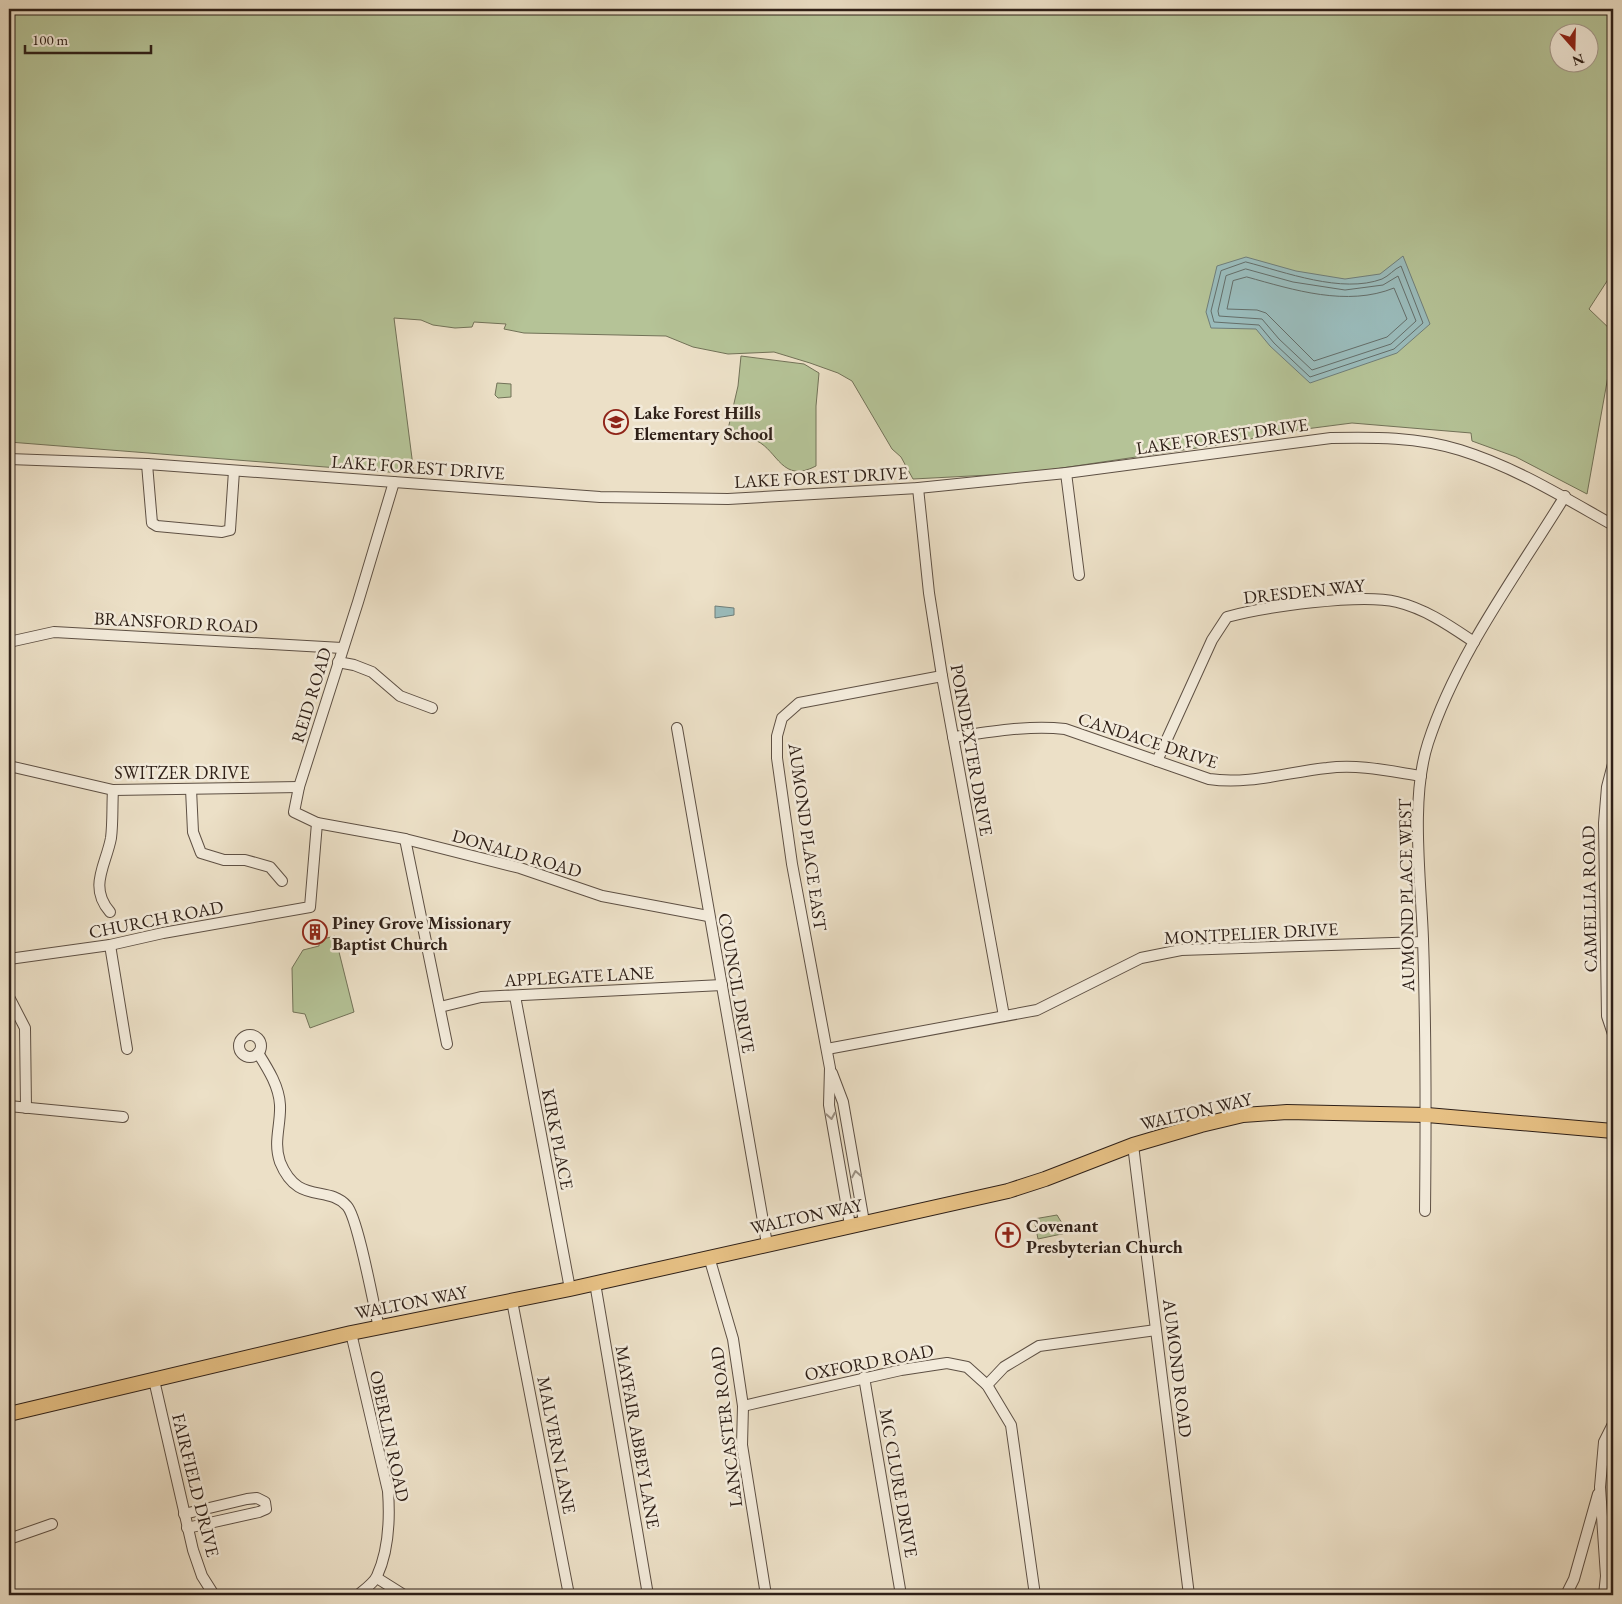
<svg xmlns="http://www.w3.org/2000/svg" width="1622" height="1604" font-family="'EB Garamond',serif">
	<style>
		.green { fill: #b5c397; stroke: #727258; fill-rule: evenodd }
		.water { fill: #9abcbc; stroke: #6f7e7a }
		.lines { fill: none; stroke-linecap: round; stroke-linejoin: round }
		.shore { stroke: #646e6a; stroke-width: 1 }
		.minor-casing { stroke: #5e5044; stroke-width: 12 }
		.major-casing { stroke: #2f2018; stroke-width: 16 }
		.minor { stroke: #f3ebdb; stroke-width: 10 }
		.major { stroke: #e6c084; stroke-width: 14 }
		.oneway { stroke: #9b9083 }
		.labels { text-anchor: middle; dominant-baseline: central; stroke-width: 5; stroke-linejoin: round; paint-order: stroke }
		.poi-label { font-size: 18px; font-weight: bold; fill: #2f2018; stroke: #f3ebdb; text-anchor: start }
		.street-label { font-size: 18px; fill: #2f2018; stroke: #f3ebdb }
	</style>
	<rect width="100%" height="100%" fill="#ece0c7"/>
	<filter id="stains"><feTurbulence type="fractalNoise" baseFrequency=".004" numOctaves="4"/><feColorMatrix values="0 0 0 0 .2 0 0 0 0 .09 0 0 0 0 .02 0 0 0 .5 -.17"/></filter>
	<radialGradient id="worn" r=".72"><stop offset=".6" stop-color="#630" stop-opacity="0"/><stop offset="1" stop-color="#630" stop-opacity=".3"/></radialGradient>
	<g class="green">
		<path d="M 9,9 L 1613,9 L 1613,260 L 1609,278 L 1589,309 L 1613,332 L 1613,348 L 1587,494 L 1516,457 L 1472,441 L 1471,433 L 1352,423 L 1267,434 L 1244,441 L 1028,473 L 913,479 L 901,457 L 892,449 L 852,381 L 838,373 L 810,363 L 774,352 L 728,354 L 693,347 L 666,336 L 524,333 L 504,329 L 506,324 L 474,322 L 472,327 L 455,328 L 433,325 L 421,320 L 394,318 L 414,474 L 9,442 ZM 1560,32 L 1590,32 L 1590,62 L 1560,62 Z"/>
		<path d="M 741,356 L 804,364 L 819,373 L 816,406 L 816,466 C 782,484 778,451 757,441 C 749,437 736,438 726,438 L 738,386 Z"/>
		<polygon points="497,383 511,384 511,397 498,398 495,395"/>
		<polygon points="335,936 354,1012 310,1028 305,1014 293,1012 292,968 303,950 319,946 319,940"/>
		<polygon points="1057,1215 1065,1228 1070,1227 1071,1232 1038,1239 1034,1219"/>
	</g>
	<g class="water">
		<polygon points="1403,256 1430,324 1397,353 1310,383 1270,346 1256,329 1211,328 1206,312 1217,266 1246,257 1296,271 1345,279 1380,274"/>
		<polygon points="715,606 734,608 734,615 715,618"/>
	</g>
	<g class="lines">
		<g class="shore">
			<path d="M 1246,262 C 1285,272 1342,294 1382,279 C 1389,276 1394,269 1401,266 L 1423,323 L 1394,349 L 1310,377 L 1274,343 L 1259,325 L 1214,322 L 1211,311 L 1221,271 Z"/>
			<polygon points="1246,269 1293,282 1345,290 1383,285 1398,276 1416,321 1391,344 1312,370 1279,339 1262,319 1219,316 1218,311 1226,276"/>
			<path d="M 1247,277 C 1294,290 1347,307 1394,288 L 1407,319 L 1387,337 L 1314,361 L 1266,313 L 1257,310 L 1227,309 L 1233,281 Z"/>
		</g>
		<defs>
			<g id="minor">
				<path d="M 9,459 L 147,464 L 600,497 L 728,499 L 918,488 L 1066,473 L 1331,438 C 1374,437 1418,437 1460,450 C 1515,467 1563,497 1613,525"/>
				<polyline points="147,464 152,523 157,526 222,532 230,530 234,471"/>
				<polyline points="1066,473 1079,575"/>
				<polyline points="918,488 929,593 942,676 1004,1016"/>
				<polyline points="9,642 54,632 342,648"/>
				<polyline points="338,662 354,665 372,672 400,696 432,708"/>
				<polyline points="677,728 767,1244"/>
				<path d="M 953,737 C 991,732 1027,725 1065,729 L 1209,779 C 1248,785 1288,772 1327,768 C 1359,764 1389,771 1421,776"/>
				<path d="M 1157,761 L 1212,640 L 1227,617 C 1264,607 1360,593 1397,602 C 1426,609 1450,626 1474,642"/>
				<polyline points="1613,764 1607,787 1604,823 1607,1016 1613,1034"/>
				<polyline points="9,766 113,790 299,787"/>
				<polyline points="191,789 193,832 201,853 224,860 245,860 270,867 282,881"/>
				<polyline points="317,823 405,839 520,868 602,896 708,916"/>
				<polyline points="405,839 447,1044"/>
				<path d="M 110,912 C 88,887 106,865 111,838 C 113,822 112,806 113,790"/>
				<polyline points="110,945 127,1049"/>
				<polyline points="9,959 110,945 163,933 310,907 317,823 294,812 299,787 358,602 394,482"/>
				<polyline points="515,996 570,1289"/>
				<polyline points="9,997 25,1028 26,1108"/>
				<polyline points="440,1007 481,997 722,985"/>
				<circle cx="250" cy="1046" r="11"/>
				<polyline points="827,1049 1037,1010 1141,958 1181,950 1423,942"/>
				<path d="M 258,1053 C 268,1069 279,1086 280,1105 C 281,1125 273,1142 280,1162 C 298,1206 327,1184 347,1206 C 358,1218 374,1307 379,1328"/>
				<polyline points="832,1073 843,1102 864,1222"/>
				<polyline points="9,1106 123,1117"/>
				<polyline points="1133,1145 1189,1595"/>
				<path d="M 1425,1211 C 1426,1120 1426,1029 1423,939 C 1421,881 1410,798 1428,743 C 1457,654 1516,576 1565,496"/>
				<polyline points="850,1225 829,1105 830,1068 792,864 777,758 777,736 782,718 799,703 942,676"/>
				<polyline points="709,1257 733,1339 743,1406 742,1445 766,1595"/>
				<polyline points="595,1283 648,1595"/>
				<polyline points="512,1301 569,1595"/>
				<path d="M 351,1333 L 388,1491 C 390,1519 389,1550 377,1576 C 374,1583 364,1590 358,1595"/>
				<polyline points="864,1377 901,1595"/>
				<polyline points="154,1380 193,1550 202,1576 214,1595"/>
				<polyline points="987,1385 1004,1367 1039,1346 1156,1330"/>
				<polyline points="743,1406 901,1370 947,1363 967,1367 987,1385 1011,1425 1035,1595"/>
				<polyline points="184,1514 247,1499 257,1498 265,1502 266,1509 259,1512 187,1528"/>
				<polyline points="9,1539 52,1524"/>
				<polyline points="377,1578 404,1595"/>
				<polyline points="1566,1595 1574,1579 1598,1494"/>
				<polyline points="1604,1595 1606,1576 1600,1487 1604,1442 1613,1424"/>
			</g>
			<polyline id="major" points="9,1414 351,1333 570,1289 1008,1191 1045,1179 1133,1145 1201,1125 1243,1115 1287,1112 1427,1115 1613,1131"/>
		</defs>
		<use href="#minor" class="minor-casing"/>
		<use href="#major" class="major-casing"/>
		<use href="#minor" class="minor"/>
		<use href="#major" class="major"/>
	</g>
	<defs><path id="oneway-chevron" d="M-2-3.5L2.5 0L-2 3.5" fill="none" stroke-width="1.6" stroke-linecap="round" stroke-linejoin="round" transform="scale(1.25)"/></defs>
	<g class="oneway">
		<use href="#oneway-chevron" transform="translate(831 1116) rotate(80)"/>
		<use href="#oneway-chevron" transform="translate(856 1174) rotate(-100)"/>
	</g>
	<defs>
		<symbol id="school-ring" viewBox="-11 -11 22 22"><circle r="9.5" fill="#f3ebdb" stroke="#8f2418" stroke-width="1.5"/><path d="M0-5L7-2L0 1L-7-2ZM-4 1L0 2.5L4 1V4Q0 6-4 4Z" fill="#8f2418"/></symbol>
		<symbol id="building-ring" viewBox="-11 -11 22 22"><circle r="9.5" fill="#f3ebdb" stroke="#8f2418" stroke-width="1.5"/><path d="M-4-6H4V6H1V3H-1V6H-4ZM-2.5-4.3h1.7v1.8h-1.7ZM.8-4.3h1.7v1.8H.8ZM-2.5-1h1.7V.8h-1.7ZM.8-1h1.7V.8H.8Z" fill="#8f2418"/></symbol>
		<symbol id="church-ring" viewBox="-11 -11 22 22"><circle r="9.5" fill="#f3ebdb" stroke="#8f2418" stroke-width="1.5"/><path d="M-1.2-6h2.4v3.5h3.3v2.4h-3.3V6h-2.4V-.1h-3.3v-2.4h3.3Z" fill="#8f2418"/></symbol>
	</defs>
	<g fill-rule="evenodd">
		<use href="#school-ring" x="602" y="408" width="28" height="28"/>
		<use href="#building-ring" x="301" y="918" width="28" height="28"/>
		<use href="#church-ring" x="994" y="1221" width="28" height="28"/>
	</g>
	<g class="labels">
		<g class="poi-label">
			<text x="634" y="412">Lake Forest Hills<tspan x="634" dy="21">Elementary School</tspan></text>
			<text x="332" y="922">Piney Grove Missionary<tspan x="332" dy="21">Baptist Church</tspan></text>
			<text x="1026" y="1225">Covenant<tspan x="1026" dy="21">Presbyterian Church</tspan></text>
		</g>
		<g class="street-label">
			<text transform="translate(1222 436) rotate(-8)">LAKE FOREST DRIVE</text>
			<text transform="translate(418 467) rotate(4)">LAKE FOREST DRIVE</text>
			<text transform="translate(821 477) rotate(-3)">LAKE FOREST DRIVE</text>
			<text transform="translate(1304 591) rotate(-6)">DRESDEN WAY</text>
			<text transform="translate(176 622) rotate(3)">BRANSFORD ROAD</text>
			<text transform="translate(311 695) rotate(-73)">REID ROAD</text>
			<text transform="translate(1148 740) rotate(18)">CANDACE DRIVE</text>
			<text transform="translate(972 750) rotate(80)">POINDEXTER DRIVE</text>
			<text x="182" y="772">SWITZER DRIVE</text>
			<text transform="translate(808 837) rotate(82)">AUMOND PLACE EAST</text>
			<text transform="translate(517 853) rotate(16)">DONALD ROAD</text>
			<text transform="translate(1406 895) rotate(-91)">AUMOND PLACE WEST</text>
			<text transform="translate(1589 899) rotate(-91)">CAMELLIA ROAD</text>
			<text transform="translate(156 919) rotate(-11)">CHURCH ROAD</text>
			<text transform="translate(1251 933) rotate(-3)">MONTPELIER DRIVE</text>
			<text transform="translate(579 976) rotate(-3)">APPLEGATE LANE</text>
			<text transform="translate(737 983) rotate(80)">COUNCIL DRIVE</text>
			<text transform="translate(1196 1111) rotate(-13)">WALTON WAY</text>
			<text transform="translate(558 1139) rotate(79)">KIRK PLACE</text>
			<text transform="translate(806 1216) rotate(-12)">WALTON WAY</text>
			<text transform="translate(411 1302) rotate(-11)">WALTON WAY</text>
			<text transform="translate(869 1362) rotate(-11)">OXFORD ROAD</text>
			<text transform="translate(1178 1368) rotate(83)">AUMOND ROAD</text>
			<text transform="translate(726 1427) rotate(-97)">LANCASTER ROAD</text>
			<text transform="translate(390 1436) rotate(78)">OBERLIN ROAD</text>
			<text transform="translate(638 1437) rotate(80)">MAYFAIR ABBEY LANE</text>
			<text transform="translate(557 1445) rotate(79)">MALVERN LANE</text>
			<text transform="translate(899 1483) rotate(80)">MC CLURE DRIVE</text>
			<text transform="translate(196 1485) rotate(76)">FAIRFIELD DRIVE</text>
		</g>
	</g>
	<rect width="1622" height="1604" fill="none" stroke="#ece0c7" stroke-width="30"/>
	<rect x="10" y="10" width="1602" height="1584" fill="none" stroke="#2f2018" stroke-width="2.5"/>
	<rect x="15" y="15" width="1592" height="1574" fill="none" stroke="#2f2018"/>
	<g transform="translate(1574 48) rotate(160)"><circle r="24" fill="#f3ebdb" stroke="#a59a8d"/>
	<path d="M0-4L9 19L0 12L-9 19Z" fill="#8f2418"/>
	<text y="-8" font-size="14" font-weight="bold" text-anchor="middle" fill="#2f2018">N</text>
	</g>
	<path d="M25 45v8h126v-8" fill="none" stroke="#2f2018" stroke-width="2.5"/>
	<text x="32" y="45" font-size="15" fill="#2f2018" stroke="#f3ebdb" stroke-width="4" paint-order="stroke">100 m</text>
	<rect width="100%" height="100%" filter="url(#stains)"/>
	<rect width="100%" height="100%" fill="url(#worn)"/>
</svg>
